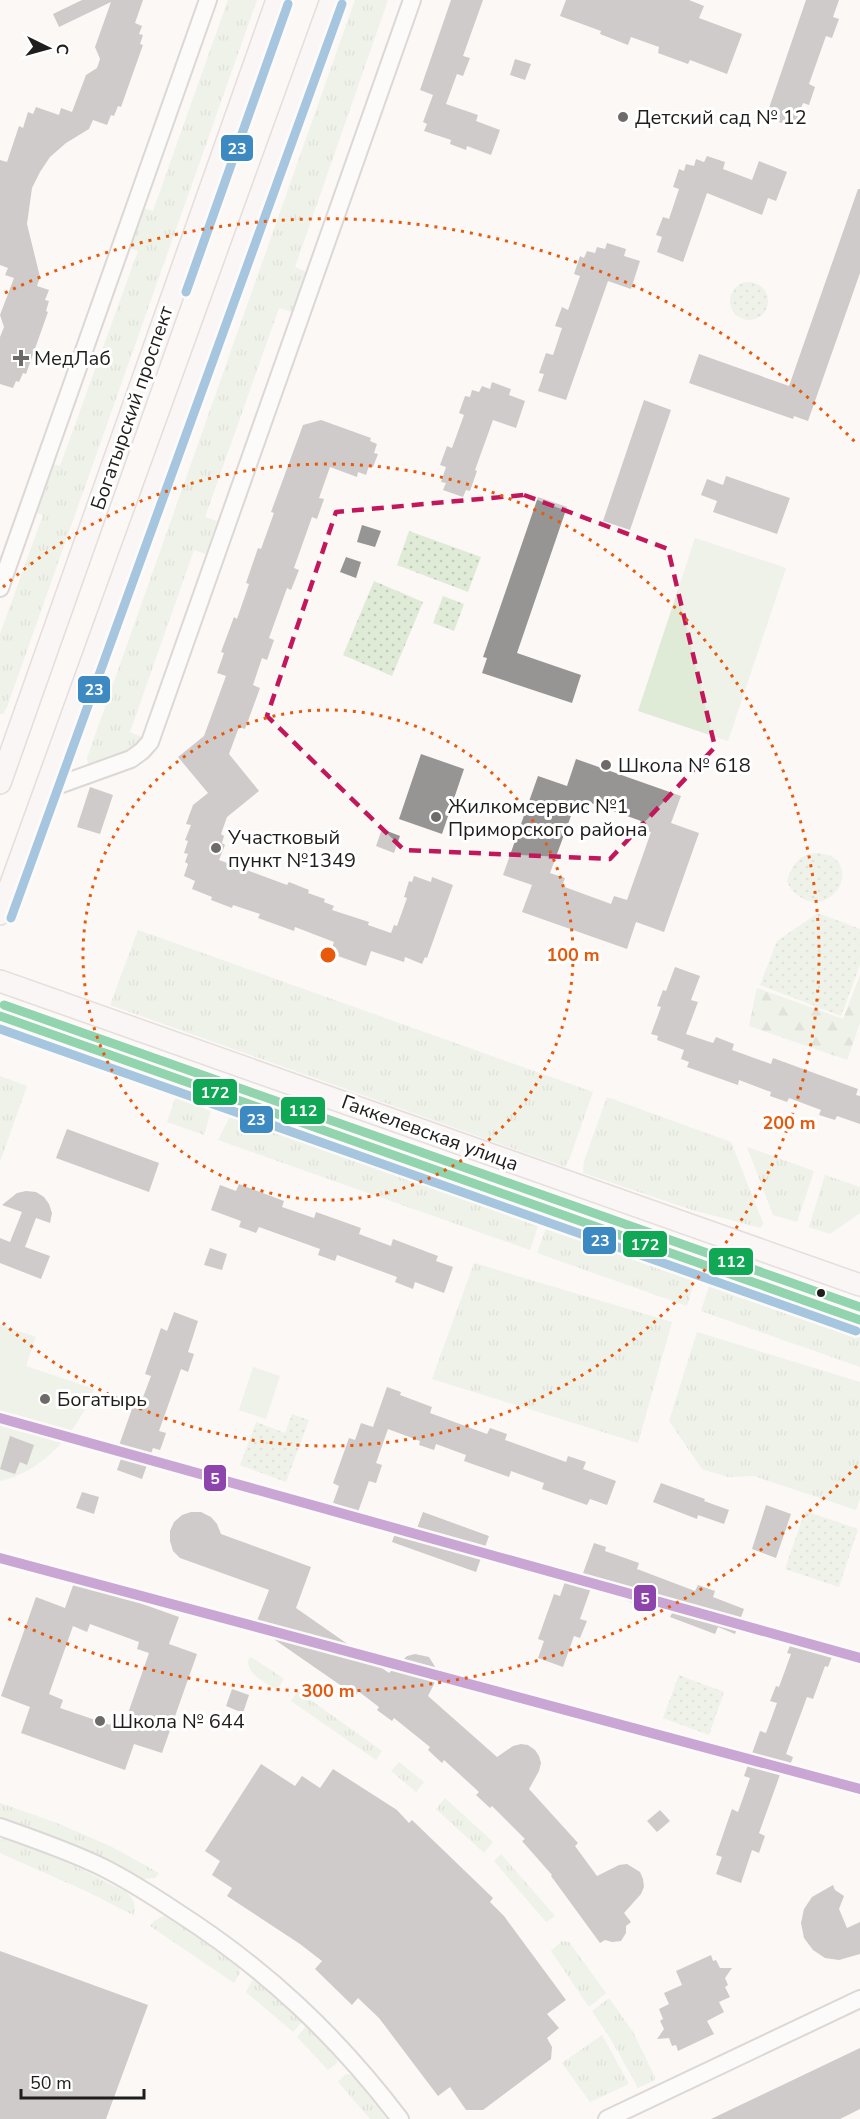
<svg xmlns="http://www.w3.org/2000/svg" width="860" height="2119" font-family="'Nunito Sans',sans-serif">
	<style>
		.grass { fill: url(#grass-tufts) }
		.forest { fill: url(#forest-firs) }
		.park { fill: url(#park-dots) }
		.pitch { fill: #e0ebd7 }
		.building { fill: #979594; fill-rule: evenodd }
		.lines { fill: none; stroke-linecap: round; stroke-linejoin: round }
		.minor-casing { stroke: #b3b1b0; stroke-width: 20 }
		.major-casing { stroke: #c7bebc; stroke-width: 24 }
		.minor { stroke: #fefefe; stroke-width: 16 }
		.major { stroke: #f8f4f3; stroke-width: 21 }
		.bus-1-casing { stroke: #fff; stroke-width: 14 }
		.bus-2-casing { stroke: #fff; stroke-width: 14 }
		.bus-3-casing { stroke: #fff; stroke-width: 14 }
		.bus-1 { stroke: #10a855; stroke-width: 9 }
		.bus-2 { stroke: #3d8ac2; stroke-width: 9 }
		.bus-3 { stroke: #10a855; stroke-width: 9 }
		.metro-1-casing { stroke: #fff; stroke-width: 15 }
		.metro-1 { stroke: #8e44ad; stroke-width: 10 }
		.marked { fill: none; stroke: #c2185b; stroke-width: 4.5; stroke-dasharray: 12 8; stroke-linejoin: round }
		.ring { fill: none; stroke: #e8590c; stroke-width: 3; stroke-dasharray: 3 6 }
		.poi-dot { fill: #6d6a69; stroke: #fff; stroke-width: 2 }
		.bus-dot { fill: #201e1d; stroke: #fff; stroke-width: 2 }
		.labels { text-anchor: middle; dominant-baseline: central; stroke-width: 6; stroke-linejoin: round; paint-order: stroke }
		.poi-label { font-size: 20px; fill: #201e1d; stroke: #fff; text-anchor: start }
		.street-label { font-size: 20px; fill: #201e1d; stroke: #fff }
		.centre { fill: #e8590c; stroke: #fff; stroke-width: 3 }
		.ring-label { font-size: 18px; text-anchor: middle; font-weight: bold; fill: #e8590c; stroke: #fff; stroke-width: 6; stroke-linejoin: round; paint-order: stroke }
		.line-badge { stroke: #fff; stroke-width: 2 }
		.badge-label { font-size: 16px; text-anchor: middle; font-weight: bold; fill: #fff }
	</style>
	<defs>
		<pattern id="grass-tufts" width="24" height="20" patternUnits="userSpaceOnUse" patternTransform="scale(1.5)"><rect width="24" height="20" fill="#e0ebd7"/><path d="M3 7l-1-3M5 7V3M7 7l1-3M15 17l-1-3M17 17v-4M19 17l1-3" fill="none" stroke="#c0c9b8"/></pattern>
		<pattern id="forest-firs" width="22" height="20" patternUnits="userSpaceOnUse" patternTransform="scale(1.5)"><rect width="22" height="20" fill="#e0ebd7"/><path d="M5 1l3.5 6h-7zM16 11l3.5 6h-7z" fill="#c0c9b8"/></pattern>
		<pattern id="park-dots" width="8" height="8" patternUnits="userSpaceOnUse" patternTransform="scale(1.5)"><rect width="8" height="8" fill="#e0ebd7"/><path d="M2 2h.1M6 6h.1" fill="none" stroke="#c0c9b8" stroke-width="1.8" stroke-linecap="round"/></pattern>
	</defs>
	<rect width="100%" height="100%" fill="#fbf8f6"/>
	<g class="grass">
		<polygon points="228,0 257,0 7,707 3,714 0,714 0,634 43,515 34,512 50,463 60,466 138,251 128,247 143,208 153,211"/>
		<polygon points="355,0 388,0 295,267 306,272 292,312 279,308 205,517 217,521 206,554 194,550 130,732 142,737 135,749 94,765 88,763 87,758"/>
		<polygon points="138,930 593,1092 569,1160 565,1167 110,1005"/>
		<polygon points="0,1076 27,1086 0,1162"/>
		<polygon points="176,1096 212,1107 204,1135 167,1122"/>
		<polygon points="607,1097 731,1142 763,1223 761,1228 692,1210 583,1173 584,1161"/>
		<polygon points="231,1114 539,1223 530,1250 218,1140"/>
		<polygon points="747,1147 814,1171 797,1222 773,1215"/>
		<polygon points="825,1175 860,1187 860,1213 830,1234 809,1227"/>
		<polygon points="547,1225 695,1279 687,1306 537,1253"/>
		<polygon points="474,1263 672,1322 638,1443 432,1379"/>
		<polygon points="710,1283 860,1336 860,1367 701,1311"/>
		<polygon points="697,1332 860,1382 860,1498 856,1510 754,1476 728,1477 702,1469 669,1421"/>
		<path d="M 251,1657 L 284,1679 L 277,1690 C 266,1682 247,1675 248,1660 Z"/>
		<polygon points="298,1691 382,1751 376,1760 291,1701"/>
		<polygon points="399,1762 424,1782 416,1792 391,1771"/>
		<polygon points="445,1798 493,1842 484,1853 436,1809"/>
		<polygon points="0,1803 57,1823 112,1847 159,1873 155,1878 142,1879 52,1836 0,1818"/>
		<path d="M 0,1838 C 38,1851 77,1865 112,1885 C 118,1888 127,1891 131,1897 C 135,1903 136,1909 133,1915 L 88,1892 L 0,1853 Z"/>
		<polygon points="501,1854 555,1916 546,1922 494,1861"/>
		<polygon points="163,1916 174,1920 239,1967 240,1973 234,1983 150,1926 154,1921"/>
		<polygon points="562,1941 569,1942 606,1993 589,2007 551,1951"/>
		<polygon points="252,1981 257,1981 302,2022 293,2032 246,1992"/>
		<polygon points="609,1998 633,2032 655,2077 655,2080 638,2088 612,2041 592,2011"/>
		<polygon points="306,2026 336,2057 337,2063 328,2070 297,2037"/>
		<polygon points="602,2035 629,2084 590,2102 562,2063"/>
		<polygon points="346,2074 352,2075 387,2119 370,2119 338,2082"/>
	</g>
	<polygon class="forest" points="860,975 860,1023 847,1060 749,1026 757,988 843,1019"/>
	<g class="park">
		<circle cx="749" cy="301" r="19"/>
		<polygon points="409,531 481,557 468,592 397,565"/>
		<polygon points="374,581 423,602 392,676 343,655"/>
		<polygon points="443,596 464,604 454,631 433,623"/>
		<path d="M 817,853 C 821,854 827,854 831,856 C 860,873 828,918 799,896 C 793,891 790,889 787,881 C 793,864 798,855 817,853 Z"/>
		<polygon points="818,913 860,929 860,965 841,1016 760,985 777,941"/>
		<polygon points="292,1414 309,1420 286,1482 240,1465 256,1422 285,1433"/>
		<polygon points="805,1511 858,1529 839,1587 785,1569"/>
		<polygon points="679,1675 724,1692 709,1735 663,1718"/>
	</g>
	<g class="pitch">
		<polygon points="695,538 786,568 728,741 638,711"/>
		<path d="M 0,1325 L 36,1337 L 26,1366 L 94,1389 C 79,1429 44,1472 0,1481 Z"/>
		<polygon points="253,1367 280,1376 266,1419 239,1410"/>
	</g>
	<g class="building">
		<polygon points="82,0 143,0 135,23 142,26 139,34 143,35 140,44 143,45 121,107 118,106 114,116 111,115 107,125 93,120 89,129 66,143 50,157 40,172 32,188 27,224 40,277 37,286 49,290 45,300 49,301 46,311 48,312 26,374 23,373 19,382 16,381 13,388 0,384 0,337 4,327 0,315 14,278 5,275 8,268 0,265 0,160 7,162 19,126 23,128 28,112 33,114 36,107 59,115 61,108 72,112 86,75 97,68 100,59 95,47 111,2 59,27 53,14"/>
		<polygon points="451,0 483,0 463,56 470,58 463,76 457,74 446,104 478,115 476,121 500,130 491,155 467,146 466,150 450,144 451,140 424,131 427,124 423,122 433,95 420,90"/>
		<polygon points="566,0 689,0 704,6 699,18 742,34 727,74 690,60 688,64 658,53 659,47 631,37 628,45 600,34 601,31 560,16"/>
		<polygon points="806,0 839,0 833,17 839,19 832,38 826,36 809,84 815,87 809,105 803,103 794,127 769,119 772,109 769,108"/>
		<polygon points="515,59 531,64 525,80 510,75"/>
		<polygon points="707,156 725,162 723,169 752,180 759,161 787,172 776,201 768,198 762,215 707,193 683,262 657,252 662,237 656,235 663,217 669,219 679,189 673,187 679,169 684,171 686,164 694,166 696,159 704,162"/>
		<polygon points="858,189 860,189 860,273 808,421 794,416 793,419 689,383 699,354 789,386"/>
		<polygon points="607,243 626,249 624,256 640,261 631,289 608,281 566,400 538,391 544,374 539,373 546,353 553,355 562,328 555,326 562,307 568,310 580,276 574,274 580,256 584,258 587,251 595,253 597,247 605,249"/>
		<polygon points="492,382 511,389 509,395 525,401 516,428 493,420 475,470 477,471 470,491 466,490 463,497 443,490 446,483 441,482 446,467 440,465 447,446 452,448 464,415 459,413 465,396 470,397 472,390 479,392 482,386 490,389"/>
		<polygon points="644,400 671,410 630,530 603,521"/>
		<polygon points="321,420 371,438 370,441 377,444 374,453 378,454 373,467 369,466 366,475 358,472 357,477 330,467 319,498 324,499 317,519 312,517 294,568 299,570 291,590 287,588 269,638 274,640 267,660 262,658 253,685 260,688 245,729 239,727 229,754 259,791 227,817 221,834 224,836 222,843 225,845 219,860 287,885 289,882 309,890 308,893 325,899 324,902 334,906 332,910 369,922 368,925 391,933 394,925 397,926 407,898 404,897 409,881 412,882 414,876 431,882 432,877 453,885 427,958 425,957 422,964 405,957 404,962 371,951 366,966 338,956 339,953 331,950 334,942 295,927 294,931 258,918 260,914 233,905 232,908 211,900 212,897 192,889 195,881 184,876 188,864 185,862 188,854 184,853 188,841 185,840 191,825 186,824 193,805 208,793 178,757 204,736 226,676 217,673 224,653 221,652 234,617 237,619 249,584 246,583 258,548 261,549 274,513 271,512 303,425"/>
		<polygon points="726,476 790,498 777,534 713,512 717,501 701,495 707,479 723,485"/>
		<polygon points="538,497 567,507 517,653 581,675 572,703 482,673 487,658 483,657"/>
		<polygon points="362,525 381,531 375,547 357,542"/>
		<polygon points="346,557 361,562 356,578 340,572"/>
		<polygon points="421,754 464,769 442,834 399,819"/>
		<path d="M 576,759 L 681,796 L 671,823 L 699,833 L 664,932 L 636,922 L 627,949 L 522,912 L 532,885 L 503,875 L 538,776 L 567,786 ZM 591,803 L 641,821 L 638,828 L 651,832 L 627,900 L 614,896 L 611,904 L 562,886 L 565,878 L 550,873 L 575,805 L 589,810 Z"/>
		<polygon points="90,787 113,795 100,834 77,827"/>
		<polygon points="382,829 400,836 394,853 376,846"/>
		<polygon points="675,967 700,976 691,1000 698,1002 686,1034 713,1043 716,1037 734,1044 732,1050 771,1064 773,1058 858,1089 856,1095 860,1096 860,1124 837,1116 835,1120 819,1115 821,1110 789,1098 787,1102 770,1096 771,1092 739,1080 738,1085 687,1067 689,1062 681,1059 684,1050 657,1040 658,1036 651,1034 661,1007 657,1006 663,990 666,991"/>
		<polygon points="67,1129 159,1163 149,1192 56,1158"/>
		<polygon points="239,1184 284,1201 282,1207 314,1218 316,1212 361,1228 359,1234 391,1246 393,1239 438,1256 436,1261 453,1267 444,1293 415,1282 413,1289 395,1282 397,1277 337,1255 335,1261 318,1255 320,1249 259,1227 256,1233 248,1230 239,1227 241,1221 211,1210 220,1185 236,1191"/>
		<polygon points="26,1191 36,1192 44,1197 49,1204 52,1213 50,1223 36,1218 25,1247 50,1256 41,1279 0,1263 0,1238 10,1242 22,1212 2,1205 17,1193"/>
		<polygon points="210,1248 227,1254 222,1270 204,1265"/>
		<polygon points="174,1312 198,1321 188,1352 194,1354 188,1372 181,1369 159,1431 166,1433 163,1442 160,1450 153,1448 142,1479 117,1470 123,1453 117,1451 133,1406 139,1408 151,1376 145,1374 161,1328 167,1331"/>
		<polygon points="387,1387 401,1392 400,1395 432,1407 430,1413 487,1434 490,1428 507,1434 505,1440 566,1462 568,1456 586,1462 583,1469 616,1481 607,1505 590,1499 587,1505 542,1489 544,1483 511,1471 509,1477 464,1461 466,1455 436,1444 434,1450 419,1445 420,1441 388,1429 376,1463 382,1465 376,1483 369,1481 358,1512 333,1503 339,1486 333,1483 349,1438 355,1440 361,1423 373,1427"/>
		<polygon points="10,1436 34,1445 27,1465 20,1462 15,1474 0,1469"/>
		<polygon points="661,1483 705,1499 704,1501 729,1510 724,1524 698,1515 697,1519 653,1502"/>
		<polygon points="82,1492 99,1497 94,1514 76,1508"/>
		<polygon points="766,1505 791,1514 776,1558 752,1549"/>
		<polygon points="191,1512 201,1512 211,1517 217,1524 221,1534 311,1567 296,1608 389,1673 407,1656 415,1654 429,1657 437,1670 437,1678 428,1696 497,1757 513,1746 521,1744 528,1745 535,1750 539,1756 541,1763 539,1771 529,1789 578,1843 575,1846 597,1876 619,1865 627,1864 640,1872 643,1879 644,1887 641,1894 624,1913 631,1922 626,1926 626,1933 621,1941 612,1942 605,1940 600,1943 551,1876 552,1875 522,1841 525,1839 492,1806 490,1808 476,1795 479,1792 444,1760 442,1763 428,1750 430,1747 394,1718 392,1721 377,1710 379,1707 358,1691 356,1696 255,1626 269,1590 180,1558 173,1551 170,1541 170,1531 174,1522 182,1515"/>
		<polygon points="423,1512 489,1536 476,1572 392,1542 398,1524 416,1531"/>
		<polygon points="594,1543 606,1547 605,1551 639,1563 637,1569 695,1591 698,1585 715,1591 713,1597 744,1609 735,1634 718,1627 715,1634 670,1617 673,1611 640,1599 638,1605 623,1599 624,1596 592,1585 580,1619 587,1621 580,1638 574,1636 563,1667 538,1658 544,1641 538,1639 554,1594 560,1596 566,1579 579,1584"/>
		<path d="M 75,1580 L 179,1617 L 169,1644 L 197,1654 L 162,1753 L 134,1744 L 125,1770 L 21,1733 L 30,1707 L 1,1696 L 36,1597 L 65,1608 ZM 90,1624 L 139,1642 L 137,1649 L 149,1653 L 125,1722 L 113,1717 L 110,1725 L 60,1708 L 63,1700 L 49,1694 L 73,1626 L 87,1632 Z"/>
		<polygon points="793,1639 833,1654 828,1667 825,1666 813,1699 807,1697 786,1754 793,1757 787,1774 781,1772 759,1833 765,1836 759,1853 752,1850 741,1883 716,1874 722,1857 716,1855 732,1809 738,1812 750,1778 744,1776 760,1731 766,1733 777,1703 770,1701 776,1686 779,1687 791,1654 787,1653"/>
		<polygon points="232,1689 249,1695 243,1713 226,1706"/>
		<polygon points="261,1764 295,1786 302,1776 320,1788 333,1769 397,1810 409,1823 412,1820 493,1898 490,1902 504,1916 566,2000 547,2014 559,2028 547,2038 552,2047 551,2059 483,2110 466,2110 450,2087 438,2096 379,2018 358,1998 352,2005 315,1969 322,1961 300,1944 227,1896 232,1888 212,1875 220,1861 205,1851"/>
		<polygon points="660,1810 670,1821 657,1832 647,1821"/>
		<polygon points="833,1885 835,1890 844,1896 839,1909 847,1928 860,1922 860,1954 839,1960 825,1958 813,1950 804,1938 801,1923 804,1909 812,1897"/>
		<polygon points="0,1951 148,2005 106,2119 0,2119"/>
		<polygon points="711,1955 713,1961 716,1960 720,1968 732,1968 725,1978 728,1985 725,1987 730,1997 719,2002 724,2012 707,2021 714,2034 678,2051 676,2045 672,2046 669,2038 657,2039 664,2029 660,2021 663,2019 659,2009 669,2004 664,1993 682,1985 676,1971"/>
		<polygon points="860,2048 860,2109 840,2119 711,2119"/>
	</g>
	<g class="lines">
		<defs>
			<g id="minor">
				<polyline points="0,588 208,0"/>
				<polyline points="45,790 131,759 142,751 150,742 412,0"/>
				<path d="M 0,1827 C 34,1839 69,1851 102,1867 C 128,1880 153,1896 177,1912 C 266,1969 336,2035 400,2119"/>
				<polyline points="607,2119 860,1999"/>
			</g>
			<g id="major">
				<polyline points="0,783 277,0"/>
				<polyline points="0,914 331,0"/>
				<polyline points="0,981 860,1285"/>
				<polyline points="0,1016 860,1320"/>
			</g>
		</defs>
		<use href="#minor" class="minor-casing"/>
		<use href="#major" class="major-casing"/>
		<use href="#minor" class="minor"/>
		<use href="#major" class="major"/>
		<defs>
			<polyline id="bus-1" points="0,1016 860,1320"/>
			<g id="bus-2">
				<polyline points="186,292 288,4"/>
				<polyline points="11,918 342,4"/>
				<polyline points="0,1029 856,1331"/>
			</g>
			<polyline id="bus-3" points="4,1005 860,1307"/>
		</defs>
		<use href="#bus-1" class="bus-1-casing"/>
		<use href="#bus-2" class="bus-2-casing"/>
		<use href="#bus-3" class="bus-3-casing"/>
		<use href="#bus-1" class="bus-1"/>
		<use href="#bus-2" class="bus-2"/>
		<use href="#bus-3" class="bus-3"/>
		<defs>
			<g id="metro-1">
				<polyline points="0,1418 860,1658"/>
				<polyline points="0,1558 860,1789"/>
			</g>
		</defs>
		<use href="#metro-1" class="metro-1-casing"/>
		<use href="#metro-1" class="metro-1"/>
	</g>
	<path d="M0 0H860V2119H0ZM 524,495 L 668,549 L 715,747 L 610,859 L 404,850 L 267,716 L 336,512 Z" fill="#fbf8f6" fill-opacity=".55" fill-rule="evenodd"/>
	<path class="marked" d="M 524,495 L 668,549 L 715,747 L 610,859 L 404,850 L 267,716 L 336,512 Z"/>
	<g class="ring">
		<circle cx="328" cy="955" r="245"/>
		<path d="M3 587A491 491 0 1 1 3 1323"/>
		<path d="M857 1466A736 736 0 0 1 5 1617M5 293A736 736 0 0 1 857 444"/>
	</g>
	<g class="poi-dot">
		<circle cx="623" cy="117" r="6"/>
		<path d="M18 349h6v6h6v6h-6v6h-6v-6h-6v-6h6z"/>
		<circle cx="606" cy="765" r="6"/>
		<circle cx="436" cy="817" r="6"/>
		<circle cx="216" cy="848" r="6"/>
		<circle cx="45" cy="1399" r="6"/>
		<circle cx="100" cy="1721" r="6"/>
	</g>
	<circle class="bus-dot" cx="821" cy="1293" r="5"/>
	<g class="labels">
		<g class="poi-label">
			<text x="635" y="117">Детский сад № 12</text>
			<text x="34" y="358">МедЛаб</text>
			<text x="618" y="765">Школа № 618</text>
			<text x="448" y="806">Жилкомсервис №1<tspan x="448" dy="23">Приморского района</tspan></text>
			<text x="228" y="837">Участковый<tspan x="228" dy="23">пункт №1349</tspan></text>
			<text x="57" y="1399">Богатырь</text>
			<text x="112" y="1721">Школа № 644</text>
		</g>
		<g class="street-label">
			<text transform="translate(132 408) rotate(-71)">Богатырский проспект</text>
			<text transform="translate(430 1133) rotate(20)">Гаккелевская улица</text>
		</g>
	</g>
	<circle cx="328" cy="955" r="9" class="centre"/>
	<g class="ring-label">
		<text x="573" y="961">100 m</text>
		<text x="789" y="1129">200 m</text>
		<text x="328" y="1697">300 m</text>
	</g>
	<g class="line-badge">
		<rect x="220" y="134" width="34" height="28" rx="6" fill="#3d8ac2"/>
		<rect x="77" y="675" width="34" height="29" rx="6" fill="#3d8ac2"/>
		<rect x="192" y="1078" width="46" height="28" rx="6" fill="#10a855"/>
		<rect x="280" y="1096" width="46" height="29" rx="6" fill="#10a855"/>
		<rect x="239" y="1105" width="35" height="29" rx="6" fill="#3d8ac2"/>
		<rect x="582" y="1226" width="35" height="29" rx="6" fill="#3d8ac2"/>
		<rect x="622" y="1230" width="46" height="28" rx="6" fill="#10a855"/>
		<rect x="708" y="1247" width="46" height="29" rx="6" fill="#10a855"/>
		<rect x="203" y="1464" width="24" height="28" rx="6" fill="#8e44ad"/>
		<rect x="633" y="1584" width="24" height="28" rx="6" fill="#8e44ad"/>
	</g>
	<g class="badge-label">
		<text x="237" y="154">23</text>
		<text x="94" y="695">23</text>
		<text x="215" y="1098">172</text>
		<text x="303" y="1116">112</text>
		<text x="256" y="1125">23</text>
		<text x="600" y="1246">23</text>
		<text x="645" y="1250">172</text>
		<text x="731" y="1267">112</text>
		<text x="215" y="1484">5</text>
		<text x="645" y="1604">5</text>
	</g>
	<g transform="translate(48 48) rotate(95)" stroke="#ffffff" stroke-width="4.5" paint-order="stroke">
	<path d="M0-4.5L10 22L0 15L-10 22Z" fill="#201e1d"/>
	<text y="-9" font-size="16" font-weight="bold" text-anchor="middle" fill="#201e1d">С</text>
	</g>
	<path d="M21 2089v9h123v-9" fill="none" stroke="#201e1d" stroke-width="3"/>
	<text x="30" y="2089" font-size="18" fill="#201e1d" stroke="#ffffff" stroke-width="4.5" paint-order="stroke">50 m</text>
</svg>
